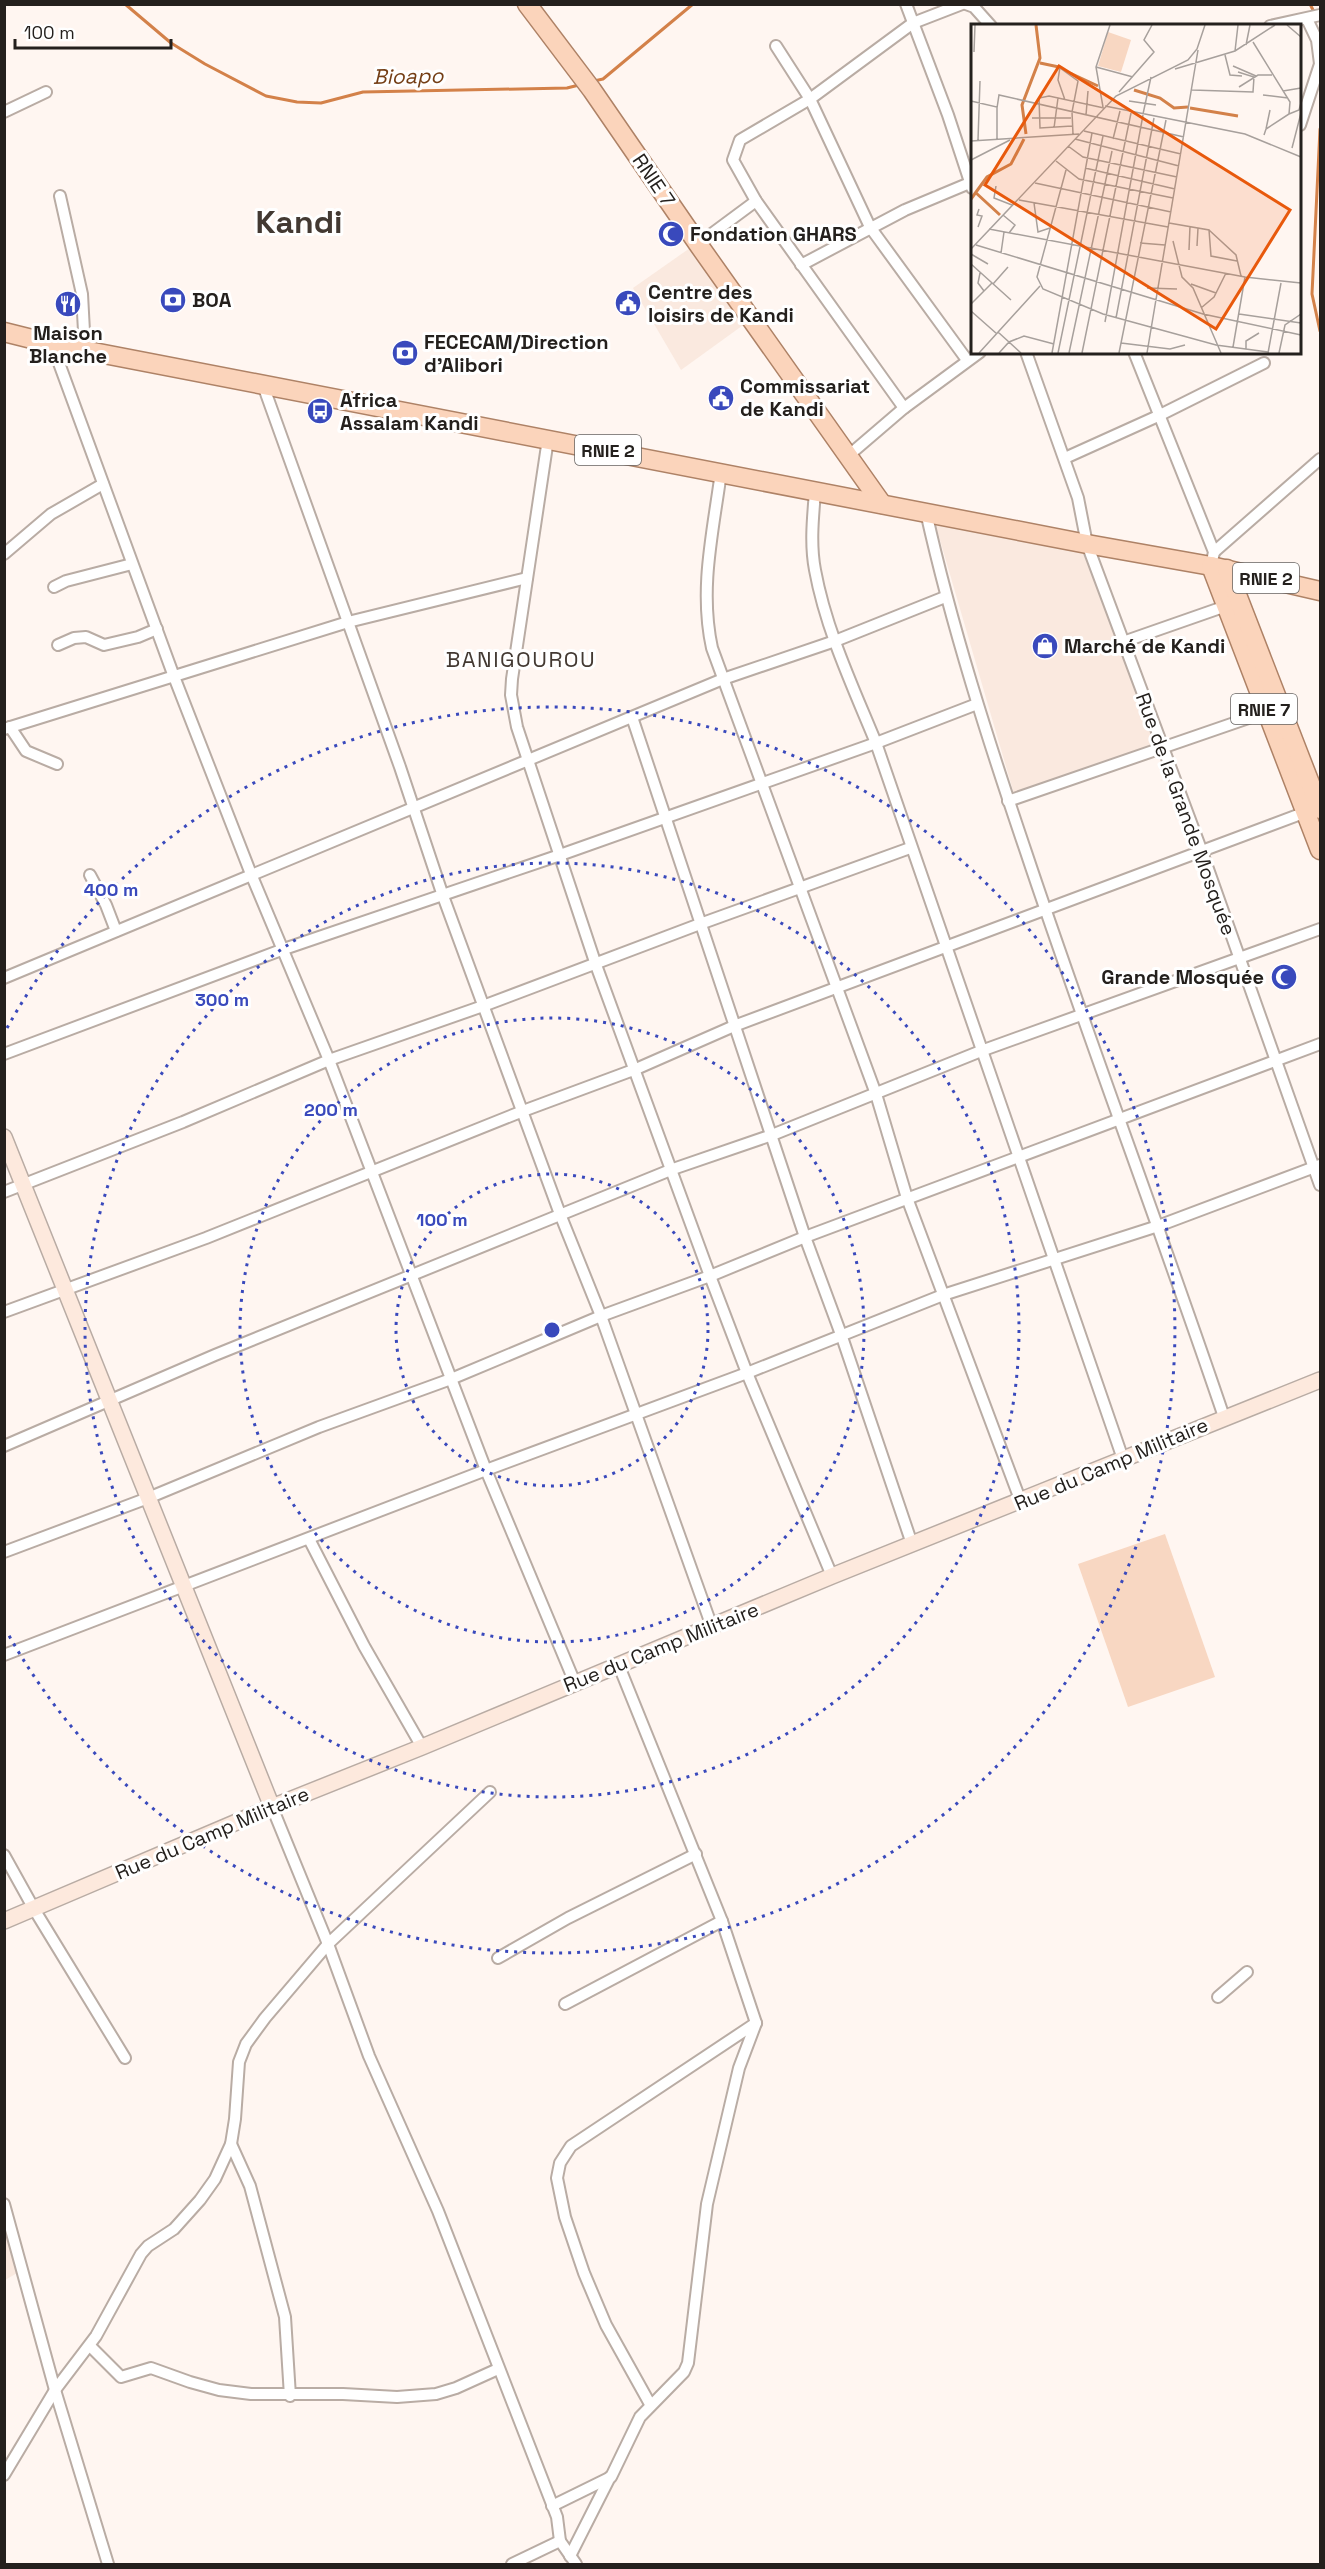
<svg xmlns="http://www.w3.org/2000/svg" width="1325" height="2569" font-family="'Space Grotesk',sans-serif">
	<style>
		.built { fill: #fae9df }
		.pitch { fill: #f8d7c2 }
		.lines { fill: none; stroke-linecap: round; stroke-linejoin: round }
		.stream { stroke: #d38149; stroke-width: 3 }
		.street-casing { stroke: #b9aca4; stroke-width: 14 }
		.secondary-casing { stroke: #b9aca4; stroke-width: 18 }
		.primary-casing { stroke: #ae8266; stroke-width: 21 }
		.street { stroke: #fff; stroke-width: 10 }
		.secondary { stroke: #fde9dd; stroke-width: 15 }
		.primary { stroke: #fbd4bb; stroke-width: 18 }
		.ring { fill: none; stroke: #3949bc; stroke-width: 3; stroke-dasharray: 3 6 }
		.labels { text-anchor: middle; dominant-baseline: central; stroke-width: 6; stroke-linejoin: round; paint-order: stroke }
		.shield { fill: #fff; stroke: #666361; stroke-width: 1.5 }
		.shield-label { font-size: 18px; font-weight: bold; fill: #24201d }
		.street-label { font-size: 20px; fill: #24201d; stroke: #fff }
		.poi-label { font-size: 20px; font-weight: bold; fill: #24201d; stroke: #fff; text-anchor: start }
		.water-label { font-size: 21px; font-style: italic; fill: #743e15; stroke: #fff }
		.quarter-label { font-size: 22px; letter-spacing: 1.5px; fill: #433932; stroke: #fff }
		.town-label { font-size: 32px; font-weight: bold; fill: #433932; stroke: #fff }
		.inset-river { fill: none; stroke: #d38149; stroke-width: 3 }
		.inset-road { fill: none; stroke: #a7a09c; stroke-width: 1.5 }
		.view { fill: #e8590c; fill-opacity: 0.15; stroke: #e8590c; stroke-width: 3 }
		.inset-edge { fill: none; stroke: #24201d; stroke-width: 3 }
		.centre { fill: #3949bc; stroke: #fff; stroke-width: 3 }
		.ring-label { font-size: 18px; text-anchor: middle; font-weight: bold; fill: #3949bc; stroke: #fff; stroke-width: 6; stroke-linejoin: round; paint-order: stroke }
	</style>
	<rect width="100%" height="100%" fill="#fff6f1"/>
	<g class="built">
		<polygon points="690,248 746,323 681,370 633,288"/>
		<polygon points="935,523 1084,549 1155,744 1014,794"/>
		<polygon points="6,2228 19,2272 5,2280 4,2229"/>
	</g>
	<polygon class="pitch" points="1165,1534 1215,1677 1128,1707 1078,1564"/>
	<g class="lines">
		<g class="stream">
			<polyline points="125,4 171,43 205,64 266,96 297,102 321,103 363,92 567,88 579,85"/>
			<polyline points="1310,4 1314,12"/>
			<polyline points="594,81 603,79 693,4"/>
			<polyline points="1320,129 1312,294 1320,331"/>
		</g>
		<defs>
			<g id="street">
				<polyline points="906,4 948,115 972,188"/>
				<polyline points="966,4 974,7 991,26"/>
				<polyline points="1270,26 1320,15"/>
				<polyline points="776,46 810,99 870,227 967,360"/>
				<polyline points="4,112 46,92"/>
				<polyline points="1300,125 1320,64 1317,40 1307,19"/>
				<polyline points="60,196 82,294 85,350"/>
				<polyline points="698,244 756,201"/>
				<polyline points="801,265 905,210 972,182"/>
				<polyline points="52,344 173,674 251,874 329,1060 486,1470 575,1683"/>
				<polyline points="1026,352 1078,498 1087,544 1202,852 1320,1185"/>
				<polyline points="1134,352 1214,552 1211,566"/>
				<polyline points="263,385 400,767 443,896 560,1214 601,1316 712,1627"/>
				<polyline points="904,408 756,201 733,160 740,140 810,99 913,23 962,4"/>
				<polyline points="548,439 512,679 511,695 517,727 596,965 710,1276 747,1373 832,1576"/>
				<polyline points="848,456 904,408 980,352"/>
				<polyline points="1065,458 1158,416 1264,363"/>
				<path d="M 721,472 C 713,532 699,589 712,648 L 876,1094 L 907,1198 L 1021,1502"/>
				<path d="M 815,492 C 813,517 810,544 815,570 C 826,630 853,687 876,743 L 1123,1459"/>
				<path d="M 926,512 C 952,628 988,740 1026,852 C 1089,1041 1160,1228 1224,1417"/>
				<polyline points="1214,552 1320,459"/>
				<polyline points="4,554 51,514 103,484"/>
				<polyline points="54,587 66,581 132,564"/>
				<polyline points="1123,642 1226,606"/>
				<polyline points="58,645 74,638 86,637 104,645 138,637 157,629"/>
				<polyline points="632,717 805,1237 842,1337 912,1544"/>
				<polyline points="10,727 26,751 57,764"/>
				<polyline points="4,729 348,622 527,578"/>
				<polyline points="1008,801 1266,712"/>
				<polyline points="90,875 106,905 116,931"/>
				<polyline points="4,978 723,679 835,641 945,597"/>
				<polyline points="4,1054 284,949 560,855 876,743 977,704"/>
				<polyline points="4,1192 183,1122 329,1060 483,1006 700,924 910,848"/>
				<polyline points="4,1312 206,1238 523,1111 636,1069 734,1026 1306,812"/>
				<polyline points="4,1446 215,1355 673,1169 772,1135 981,1051 1320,929"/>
				<polyline points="309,1539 364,1646 422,1747"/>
				<polyline points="4,1552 148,1498 319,1427 451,1379 601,1316 710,1276 805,1237 1320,1044"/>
				<polyline points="4,1655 486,1470 747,1373 943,1295 1158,1226 1320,1165"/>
				<polyline points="619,1666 722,1921 756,2023 571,2146 560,2163 557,2178 565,2217 584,2273 606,2325 650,2404"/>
				<polyline points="272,1807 328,1944 369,2056 438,2211 557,2517 560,2541 576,2564"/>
				<polyline points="4,1855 34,1909 125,2058"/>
				<polyline points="498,1958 568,1918 696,1854"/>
				<polyline points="1218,1997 1247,1972"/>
				<polyline points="565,2004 722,1921"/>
				<polyline points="231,2144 250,2186 285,2317 290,2396"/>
				<polyline points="4,2204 55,2390 108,2564"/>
				<polyline points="90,2346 121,2377 151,2368 190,2382 219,2390 251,2394 343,2394 397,2397 436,2394 456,2388 498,2369"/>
				<polyline points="4,2475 55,2390 96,2336 141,2254 148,2246 174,2229 200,2200 215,2179 231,2144 235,2119 239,2062 246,2044 265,2018 328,1944 490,1792"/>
				<polyline points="552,2506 611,2477 640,2417 684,2372 688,2363 707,2204 739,2068 756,2023"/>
				<polyline points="570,2556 610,2477"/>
				<polyline points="512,2564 560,2541"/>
			</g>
			<g id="secondary">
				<polyline points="4,1137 272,1807"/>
				<polyline points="4,1921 272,1807 422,1747 832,1576 1320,1380"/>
			</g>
			<g id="primary">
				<polyline points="527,4 592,90 698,244 882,504"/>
				<polyline points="4,332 52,344 1087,544 1211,566 1320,591"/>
				<polyline points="1211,566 1320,850"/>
				<polyline points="1227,569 1320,809"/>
			</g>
		</defs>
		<use href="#street" class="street-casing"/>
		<use href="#secondary" class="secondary-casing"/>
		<use href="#primary" class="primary-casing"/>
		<use href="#street" class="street"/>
		<use href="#secondary" class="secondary"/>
		<use href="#primary" class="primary"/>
	</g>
	<g class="ring">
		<circle cx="552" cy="1330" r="156"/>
		<circle cx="552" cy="1330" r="312"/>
		<circle cx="552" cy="1330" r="467"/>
		<path d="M7 1028A623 623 0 1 1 7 1632"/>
	</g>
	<defs>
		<symbol id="mosque-disc" viewBox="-11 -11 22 22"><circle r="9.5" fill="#3949bc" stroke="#fff"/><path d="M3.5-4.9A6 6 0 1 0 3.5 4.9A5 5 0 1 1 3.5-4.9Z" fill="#fff"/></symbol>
		<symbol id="bank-disc" viewBox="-11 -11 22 22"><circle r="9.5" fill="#3949bc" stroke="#fff"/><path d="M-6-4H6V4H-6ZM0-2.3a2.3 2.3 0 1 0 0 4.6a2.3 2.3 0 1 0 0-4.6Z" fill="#fff"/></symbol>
		<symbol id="civic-disc" viewBox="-11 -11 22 22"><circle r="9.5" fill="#3949bc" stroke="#fff"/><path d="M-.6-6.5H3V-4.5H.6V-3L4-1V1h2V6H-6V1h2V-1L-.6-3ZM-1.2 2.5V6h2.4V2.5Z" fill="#fff"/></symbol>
		<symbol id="restaurant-disc" viewBox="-11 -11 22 22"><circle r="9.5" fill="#3949bc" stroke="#fff"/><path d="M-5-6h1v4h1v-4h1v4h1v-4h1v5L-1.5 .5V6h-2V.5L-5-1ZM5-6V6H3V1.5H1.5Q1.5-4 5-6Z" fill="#fff"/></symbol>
		<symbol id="bus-disc" viewBox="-11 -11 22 22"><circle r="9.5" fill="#3949bc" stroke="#fff"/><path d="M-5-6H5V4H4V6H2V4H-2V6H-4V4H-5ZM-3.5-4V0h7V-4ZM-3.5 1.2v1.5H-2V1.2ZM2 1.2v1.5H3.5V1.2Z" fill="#fff"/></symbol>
		<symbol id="shop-disc" viewBox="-11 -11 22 22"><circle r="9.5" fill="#3949bc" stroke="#fff"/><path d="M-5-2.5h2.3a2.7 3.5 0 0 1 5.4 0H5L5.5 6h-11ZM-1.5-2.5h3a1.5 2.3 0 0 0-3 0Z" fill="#fff"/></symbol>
	</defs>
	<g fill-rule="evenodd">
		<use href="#mosque-disc" x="656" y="219" width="30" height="30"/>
		<use href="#bank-disc" x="158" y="285" width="30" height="30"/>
		<use href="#civic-disc" x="613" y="288" width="30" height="30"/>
		<use href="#restaurant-disc" x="53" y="289" width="30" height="30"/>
		<use href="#bank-disc" x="390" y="338" width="30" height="30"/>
		<use href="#civic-disc" x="706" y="383" width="30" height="30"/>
		<use href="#bus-disc" x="305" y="396" width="30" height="30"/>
		<use href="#shop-disc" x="1030" y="631" width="30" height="30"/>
		<use href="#mosque-disc" x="1269" y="962" width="30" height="30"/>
	</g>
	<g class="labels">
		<g class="shield">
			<rect x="575" y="435" width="66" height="30" rx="4.5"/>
			<rect x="1233" y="563" width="66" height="30" rx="4.5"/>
			<rect x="1231" y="694" width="66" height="30" rx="4.5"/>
		</g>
		<g class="shield-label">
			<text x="608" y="450">RNIE 2</text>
			<text x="1266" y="578">RNIE 2</text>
			<text x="1264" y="709">RNIE 7</text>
		</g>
		<g class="street-label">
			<text transform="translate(654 180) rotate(56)">RNIE 7</text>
			<text transform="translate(1186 814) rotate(70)">Rue de la Grande Mosquée</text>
			<text transform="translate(1111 1464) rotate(-23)">Rue du Camp Militaire</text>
			<text transform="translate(661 1647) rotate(-22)">Rue du Camp Militaire</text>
			<text transform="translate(212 1833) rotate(-23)">Rue du Camp Militaire</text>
		</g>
		<g class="poi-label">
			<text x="690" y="234">Fondation GHARS</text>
			<text x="648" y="292">Centre des<tspan x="648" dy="23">loisirs de Kandi</tspan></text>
			<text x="192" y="300">BOA</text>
			<text x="68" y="333" text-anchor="middle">Maison<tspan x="68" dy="23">Blanche</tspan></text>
			<text x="424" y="342">FECECAM/Direction<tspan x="424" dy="23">d'Alibori</tspan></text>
			<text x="740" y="386">Commissariat<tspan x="740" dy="23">de Kandi</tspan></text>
			<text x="340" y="400">Africa<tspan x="340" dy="23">Assalam Kandi</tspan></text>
			<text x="1064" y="646">Marché de Kandi</text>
			<text x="1264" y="977" text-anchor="end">Grande Mosquée</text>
		</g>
		<g class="water-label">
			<text transform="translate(408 76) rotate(-1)">Bioapo</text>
		</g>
		<g class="quarter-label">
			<text x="521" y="659">BANIGOUROU</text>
		</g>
		<g class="town-label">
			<text x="299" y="222">Kandi</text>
		</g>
	</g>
	<g transform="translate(971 24)">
		<rect width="330" height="330" fill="#fff6f1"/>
		<path d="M 137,8 L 160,16 L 150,48 L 127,42 Z" fill="#f8d7c2"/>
		<path class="inset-river" d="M 69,39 L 88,43M 99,49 L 127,62M 163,66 L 189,74 L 203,84 L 217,83M 219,84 L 267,92M 55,110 L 51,81 L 69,34 L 65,1M 4,168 L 29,191M 0,175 L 16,153 L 40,140 L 53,115"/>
		<path class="inset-road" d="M 316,1 L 330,13M 282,18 L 319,78 L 318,90 L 295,105 L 293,111M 275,21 L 279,1M 264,27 L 267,1M 3,28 L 4,1M 254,31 L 259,51 L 271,52M 262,42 L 285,52M 89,43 L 87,56 L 94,76M 125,43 L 162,53M 89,44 L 107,57 L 101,88 L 102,110M 204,45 L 264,27 L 304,1M 268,63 L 287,51 L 301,51M 221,66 L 282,68 L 283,53 L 267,48M 312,67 L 330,64M 148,68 L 183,28 L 173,16 L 181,1M 292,71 L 317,74M 0,77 L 26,83 L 26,115M 158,77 L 185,81M 134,82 L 274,110 L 330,133M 132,83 L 125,43 L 139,1M 26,84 L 28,71 L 213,113M 172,90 L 180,53M 318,90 L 328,86 L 330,79M 115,91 L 117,67M 61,94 L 100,94M 101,102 L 69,104 L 68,74 L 78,72 L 133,84M 83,104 L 87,74M 295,105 L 299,86M 113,107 L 210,130M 104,115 L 208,142M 142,115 L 149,87M 7,116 L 9,57M 0,117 L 108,110M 97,122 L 112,133 L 206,153M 321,124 L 330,89M 0,136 L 39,116M 85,137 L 108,155 L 202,174M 114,144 L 204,165M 95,146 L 66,253 L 72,265 L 132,290 L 245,321 L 297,328M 64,159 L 200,188M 25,162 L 23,174 L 41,181M 48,176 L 197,203M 63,179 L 67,208 L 79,204M 32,191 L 44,201 L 38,209M 198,199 L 238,206 L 240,232 L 266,237M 7,203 L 11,192 L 6,191 L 8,185M 18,205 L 274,253 L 330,259M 238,206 L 265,231 L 270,252M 202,217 L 211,253 L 222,264 L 250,329M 169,219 L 194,221M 5,221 L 232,290 L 330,311M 226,222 L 227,204M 0,225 L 145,72 L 217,36 L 226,25 L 234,1M 218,226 L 219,202M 30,229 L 33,208M 0,230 L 17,240M 0,240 L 40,276M 9,249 L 7,259 L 13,267M 22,260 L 37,243M 220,260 L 245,269M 176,264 L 206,265M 0,280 L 21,259M 230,284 L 243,273 L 255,249M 0,287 L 26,310M 268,290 L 330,299M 145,294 L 183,94M 134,298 L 172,91M 27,308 L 50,329M 150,319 L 199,325 L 214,321M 262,323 L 274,253M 275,325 L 275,317 L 288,309M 8,329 L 69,262M 28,329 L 38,318 L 53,312 L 83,320M 81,329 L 121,109M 87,329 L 132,112M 98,329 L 141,127M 111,329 L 160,89M 148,329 L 195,96M 176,329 L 227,26M 297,329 L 310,259M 308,329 L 314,301 L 330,290"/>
		<path class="view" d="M 88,42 L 319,186 L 245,305 L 14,161 Z"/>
		<rect width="330" height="330" class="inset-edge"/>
	</g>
	<circle cx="552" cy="1330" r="9" class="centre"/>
	<g class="ring-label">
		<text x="111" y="896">400 m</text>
		<text x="222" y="1006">300 m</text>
		<text x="331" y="1116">200 m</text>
		<text x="442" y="1226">100 m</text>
	</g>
	<rect width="1325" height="2569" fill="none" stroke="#24201d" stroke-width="12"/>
	<path d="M15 39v9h156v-9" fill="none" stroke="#24201d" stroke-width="3"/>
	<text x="24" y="39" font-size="18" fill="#24201d" stroke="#ffffff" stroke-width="4.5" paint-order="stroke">100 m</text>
</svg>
